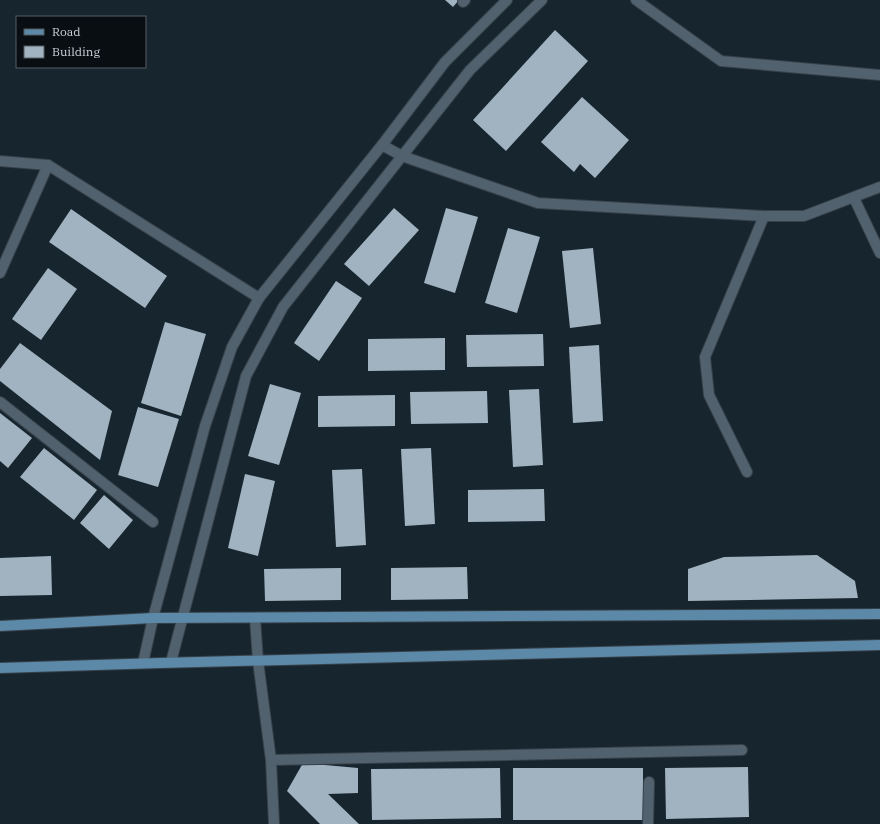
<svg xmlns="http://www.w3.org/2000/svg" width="880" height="824" font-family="'IBM Plex Serif',serif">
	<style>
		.building { fill: #a1b3c0 }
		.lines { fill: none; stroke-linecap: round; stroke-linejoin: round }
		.minor-casing { stroke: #37414a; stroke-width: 12 }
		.major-casing { stroke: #37414a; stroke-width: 12 }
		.minor { stroke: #51616d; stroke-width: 10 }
		.major { stroke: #5b89a7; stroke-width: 10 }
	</style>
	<rect width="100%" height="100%" fill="#17252f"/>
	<g class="building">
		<polygon points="445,0 459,0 453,7"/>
		<polygon points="555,30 588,61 506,151 473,120"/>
		<polygon points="582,97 629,140 595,178 580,164 574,172 541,142"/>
		<polygon points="394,208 419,230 369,286 344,264"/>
		<polygon points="446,208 478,217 455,293 424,283"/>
		<polygon points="71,209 167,276 145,308 49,242"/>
		<polygon points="508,228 540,237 517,313 485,303"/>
		<polygon points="593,248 601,324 570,328 562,251"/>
		<polygon points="48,268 77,289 41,340 12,319"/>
		<polygon points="336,281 362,298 319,361 294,343"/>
		<polygon points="165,322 206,334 181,416 141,403"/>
		<polygon points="543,334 544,366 467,367 466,335"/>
		<polygon points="445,338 445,370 368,371 368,339"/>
		<polygon points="20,343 112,411 100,460 0,381 0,369"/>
		<polygon points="599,345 603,421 573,423 569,347"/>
		<polygon points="270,384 301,393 279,465 248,456"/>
		<polygon points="539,389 543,465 513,467 509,390"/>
		<polygon points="487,391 488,423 411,424 410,392"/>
		<polygon points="395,395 395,426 318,427 318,396"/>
		<polygon points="138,407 179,419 158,487 118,475"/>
		<polygon points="0,413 32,438 8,468 0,461"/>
		<polygon points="44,448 97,490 74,520 20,477"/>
		<polygon points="431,448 435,524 405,526 401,449"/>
		<polygon points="362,469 366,545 336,547 332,470"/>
		<polygon points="245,474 275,481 258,556 228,548"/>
		<polygon points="544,489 545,521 468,522 468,490"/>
		<polygon points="104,495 133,520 109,549 80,523"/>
		<polygon points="817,555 855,581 858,598 688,601 688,569 724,557"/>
		<polygon points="51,556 52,595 0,596 0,558"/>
		<polygon points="467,567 468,599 391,600 391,568"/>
		<polygon points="341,568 341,600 265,601 264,569"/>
		<polygon points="303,763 358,768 358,793 328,794 359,824 320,824 287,791"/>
		<polygon points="748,767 749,817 666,819 665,768"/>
		<polygon points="500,768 501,818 372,820 371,769"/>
		<rect x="513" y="768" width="130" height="52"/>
	</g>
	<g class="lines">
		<defs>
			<g id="minor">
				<polyline points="636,0 721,61 880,75"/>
				<polyline points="463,2 465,0"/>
				<polyline points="382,145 402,156 538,203 764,216 804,216 880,187"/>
				<polyline points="0,161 48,165 259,298"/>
				<polyline points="854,198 880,253"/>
				<polyline points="0,273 48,165"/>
				<polyline points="0,402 153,522"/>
				<polyline points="747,472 709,395 705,357 764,216"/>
				<polyline points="255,618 258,661 271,760 274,824"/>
				<polyline points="171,662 246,376 283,307 470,70 542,0"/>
				<polyline points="143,663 153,618 205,426 232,347 259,298 382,145 445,62 507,0"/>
				<polyline points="271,760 742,750"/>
				<polyline points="648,824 649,782"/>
			</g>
			<g id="major">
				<polyline points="0,626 153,618 880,614"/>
				<polyline points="0,668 160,663 880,645"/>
			</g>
		</defs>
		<use href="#minor" class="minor-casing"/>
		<use href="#major" class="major-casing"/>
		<use href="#minor" class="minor"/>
		<use href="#major" class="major"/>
	</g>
	<rect x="16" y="16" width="130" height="52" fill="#080e12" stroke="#565d62"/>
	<rect x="24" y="29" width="20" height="6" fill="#5b89a7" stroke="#565d62"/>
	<text x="52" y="36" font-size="12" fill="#cad3da">Road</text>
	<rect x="24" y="46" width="20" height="12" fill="#a1b3c0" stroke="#565d62"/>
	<text x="52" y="56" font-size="12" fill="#cad3da">Building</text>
</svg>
